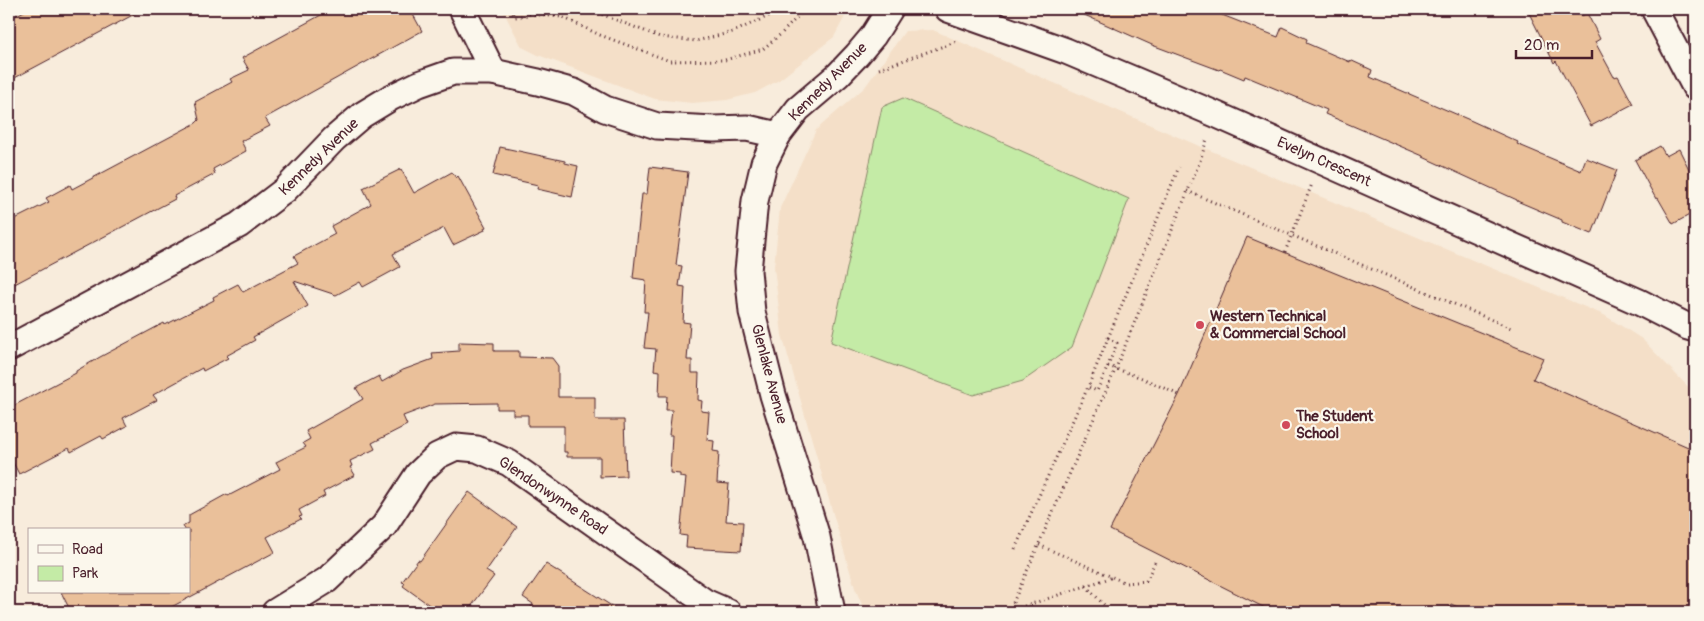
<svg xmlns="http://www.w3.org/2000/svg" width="1704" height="621" font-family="Pangolin,sans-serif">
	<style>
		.built { fill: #f4dfc8 }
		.green { fill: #c4eba6; stroke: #878568 }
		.building { fill: #eac09a; stroke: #4a1f2b }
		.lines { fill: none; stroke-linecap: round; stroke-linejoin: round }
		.street-casing { stroke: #4a1f2b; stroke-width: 29 }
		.path { stroke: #4a1f2b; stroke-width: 3; stroke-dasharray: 1 4; stroke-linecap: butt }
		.street { stroke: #fbf7ec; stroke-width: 25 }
		.poi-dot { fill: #d1495b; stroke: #fbf7ec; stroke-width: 2 }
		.labels { text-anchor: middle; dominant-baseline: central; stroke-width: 4.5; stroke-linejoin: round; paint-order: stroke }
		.street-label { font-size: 15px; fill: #4a1f2b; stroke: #fbf7ec }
		.poi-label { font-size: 15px; font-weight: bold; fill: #4a1f2b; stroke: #fbf7ec; text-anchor: start }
	</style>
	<rect width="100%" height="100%" fill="#f8ecdc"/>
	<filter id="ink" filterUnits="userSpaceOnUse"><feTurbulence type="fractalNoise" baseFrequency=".02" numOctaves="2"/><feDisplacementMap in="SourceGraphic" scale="10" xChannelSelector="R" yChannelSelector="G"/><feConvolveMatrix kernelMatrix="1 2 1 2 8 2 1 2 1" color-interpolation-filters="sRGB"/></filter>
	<g filter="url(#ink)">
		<g class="built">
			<polygon points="502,9 849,9 834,37 779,80 755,93 727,100 692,103 655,99 538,55 522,47"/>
			<polygon points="933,30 1178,137 1604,315 1642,339 1695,394 1695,612 865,612 855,588 834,517 782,335 774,267 780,208 816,130 865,87 905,31"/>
		</g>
		<polygon class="green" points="903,98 1129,199 1072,347 1023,381 973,395 831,342 882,107"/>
		<g class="building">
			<polygon points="28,9 144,9 9,81 9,19"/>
			<polygon points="332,9 410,9 422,31 265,118 270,126 241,141 246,151 213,169 215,174 174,196 175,199 9,287 9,222 49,202 46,198 70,185 72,189 196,123 199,120 195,102 232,82 230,79 249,70 242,58"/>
			<polygon points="1071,9 1207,9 1278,37 1282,27 1307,39 1306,43 1350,62 1350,60 1372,70 1370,77 1472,121 1518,142 1517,144 1581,171 1586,158 1617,170 1592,234 1562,222 1562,220 1517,201 1517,200 1423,157 1423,156 1325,114 1327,110 1245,76 1244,79 1220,69 1219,70 1152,45"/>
			<polygon points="1527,9 1578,9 1582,16 1587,13 1600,39 1595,42 1614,77 1618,76 1633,104 1591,126 1556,61 1554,63"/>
			<polygon points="1660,146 1666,156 1679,149 1695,181 1695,212 1673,224 1658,198 1656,199 1635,160"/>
			<polygon points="500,147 565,161 565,163 578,166 572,197 537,189 538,185 493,175"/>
			<polygon points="650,167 688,172 676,265 682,266 679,286 685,287 683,322 690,323 687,360 692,360 692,373 699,373 698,400 702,401 701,411 709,412 707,440 714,441 713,451 719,452 717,483 729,484 726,521 743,522 741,551 686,548 687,536 680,535 686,478 680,477 680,474 670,473 672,435 669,435 672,410 666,410 667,396 659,396 660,371 654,370 656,349 644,348 648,312 644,312 646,280 633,278 642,194 647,194"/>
			<polygon points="401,169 414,193 452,172 456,178 458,176 486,227 484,228 485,230 453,245 444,228 393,254 400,267 363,287 360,282 336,295 294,281 308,306 253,337 255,340 226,356 228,358 203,371 202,368 153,395 157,400 123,418 127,426 103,439 101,436 71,452 69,448 19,474 9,455 9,408 76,373 76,371 100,357 164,323 165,325 214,300 213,297 238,284 243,292 298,263 294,256 335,234 331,226 371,204 363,188"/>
			<polygon points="1247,237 1543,358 1533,379 1695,450 1695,612 1469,612 1451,604 1447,612 1273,612 1110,530 1179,395"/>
			<polygon points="459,342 494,343 494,351 519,351 519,357 552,358 558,366 558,397 595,397 595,420 624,420 626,476 600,477 600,457 567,457 567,452 564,452 564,426 528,426 528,415 513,415 513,409 497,409 497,403 435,404 403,416 407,425 372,443 375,449 350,461 352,466 350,467 355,475 323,492 325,496 299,510 302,516 299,517 301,519 267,537 275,552 162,612 71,612 61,592 189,592 189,530 185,530 183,526 189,523 189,515 227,494 228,496 280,469 276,462 306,447 303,443 310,439 306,431 363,399 356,388 379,376 382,382 403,370 433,359 432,353 459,351"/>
			<polygon points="469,492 517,527 486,571 494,576 467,612 439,612 403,586 405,583 402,582 418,560 420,561"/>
			<polygon points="546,564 557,571 621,612 528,612 533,604 523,597"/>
		</g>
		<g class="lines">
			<defs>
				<g id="street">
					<polyline points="462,9 493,72"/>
					<polyline points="948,9 1066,51 1215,114 1639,302 1688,327 1695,329"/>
					<polyline points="1654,9 1695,87"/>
					<polyline points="778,135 764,163 755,201 748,271 752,312 773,395 817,537 832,612"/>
					<polyline points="9,348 239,225 285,190 334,139 362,115 390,98 419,84 453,72 493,72 538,82 574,92 605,109 657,126 714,129 747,128 778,135 798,109 838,75 857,55 873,36 890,9"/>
					<polyline points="275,612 327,580 384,526 418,474 437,456 456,447 477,449 509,463 705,602 728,612"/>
				</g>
			</defs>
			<use href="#street" class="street-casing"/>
			<g class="path">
				<polyline points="510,9 515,17 529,15"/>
				<polyline points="588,9 660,37 696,41 733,32 773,14 779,9"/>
				<polyline points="535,13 564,9"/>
				<polyline points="529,14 562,17 600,35 670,61 725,60 763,49 782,33 805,9"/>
				<polyline points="879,69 958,41"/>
				<polyline points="1187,191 1511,328"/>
				<polyline points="1285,252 1312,184"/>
				<polyline points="1108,338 1179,167"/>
				<polyline points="1108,366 1097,391 1088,387 1108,338 1117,343 1108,366 1142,378 1179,395"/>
				<polyline points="1039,545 1126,583 1146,581 1155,562"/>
				<polyline points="1015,549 1088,387"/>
				<polyline points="1086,586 1106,607 1114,612"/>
				<polyline points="1010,611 1113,577"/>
				<polyline points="1009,612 1116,368 1200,161 1207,139"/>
			</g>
			<use href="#street" class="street"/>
		</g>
	</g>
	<g class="poi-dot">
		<circle cx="1200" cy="325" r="5"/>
		<circle cx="1286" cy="425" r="5"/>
	</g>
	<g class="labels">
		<g class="street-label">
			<text transform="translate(828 82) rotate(-45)">Kennedy Avenue</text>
			<text transform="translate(319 157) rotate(-44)">Kennedy Avenue</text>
			<text transform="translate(1324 162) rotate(24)">Evelyn Crescent</text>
			<text transform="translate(769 374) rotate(75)">Glenlake Avenue</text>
			<text transform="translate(553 496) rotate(34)">Glendonwynne Road</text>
		</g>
		<g class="poi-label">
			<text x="1210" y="316">Western Technical<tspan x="1210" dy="17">&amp; Commercial School</tspan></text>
			<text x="1296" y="416">The Student<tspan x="1296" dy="17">School</tspan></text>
		</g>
	</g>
	<rect width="1704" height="621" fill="none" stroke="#fbf7ec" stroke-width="30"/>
	<rect x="15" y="15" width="1674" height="591" fill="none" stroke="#4a1f2b" stroke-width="2" filter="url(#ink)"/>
	<rect x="28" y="528" width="162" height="65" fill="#fbf7ec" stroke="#b4a19f"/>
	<rect x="38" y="545" width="25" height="8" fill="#fbf7ec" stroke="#b4a19f"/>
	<text x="72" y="554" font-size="15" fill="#4a1f2b">Road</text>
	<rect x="38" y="566" width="25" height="15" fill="#c4eba6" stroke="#b4a19f"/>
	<text x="72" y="578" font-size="15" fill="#4a1f2b">Park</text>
	<path d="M1516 50v8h76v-8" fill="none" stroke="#4a1f2b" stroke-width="2.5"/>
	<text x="1524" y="50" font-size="15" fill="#4a1f2b" stroke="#fbf7ec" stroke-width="4" paint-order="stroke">20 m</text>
</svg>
